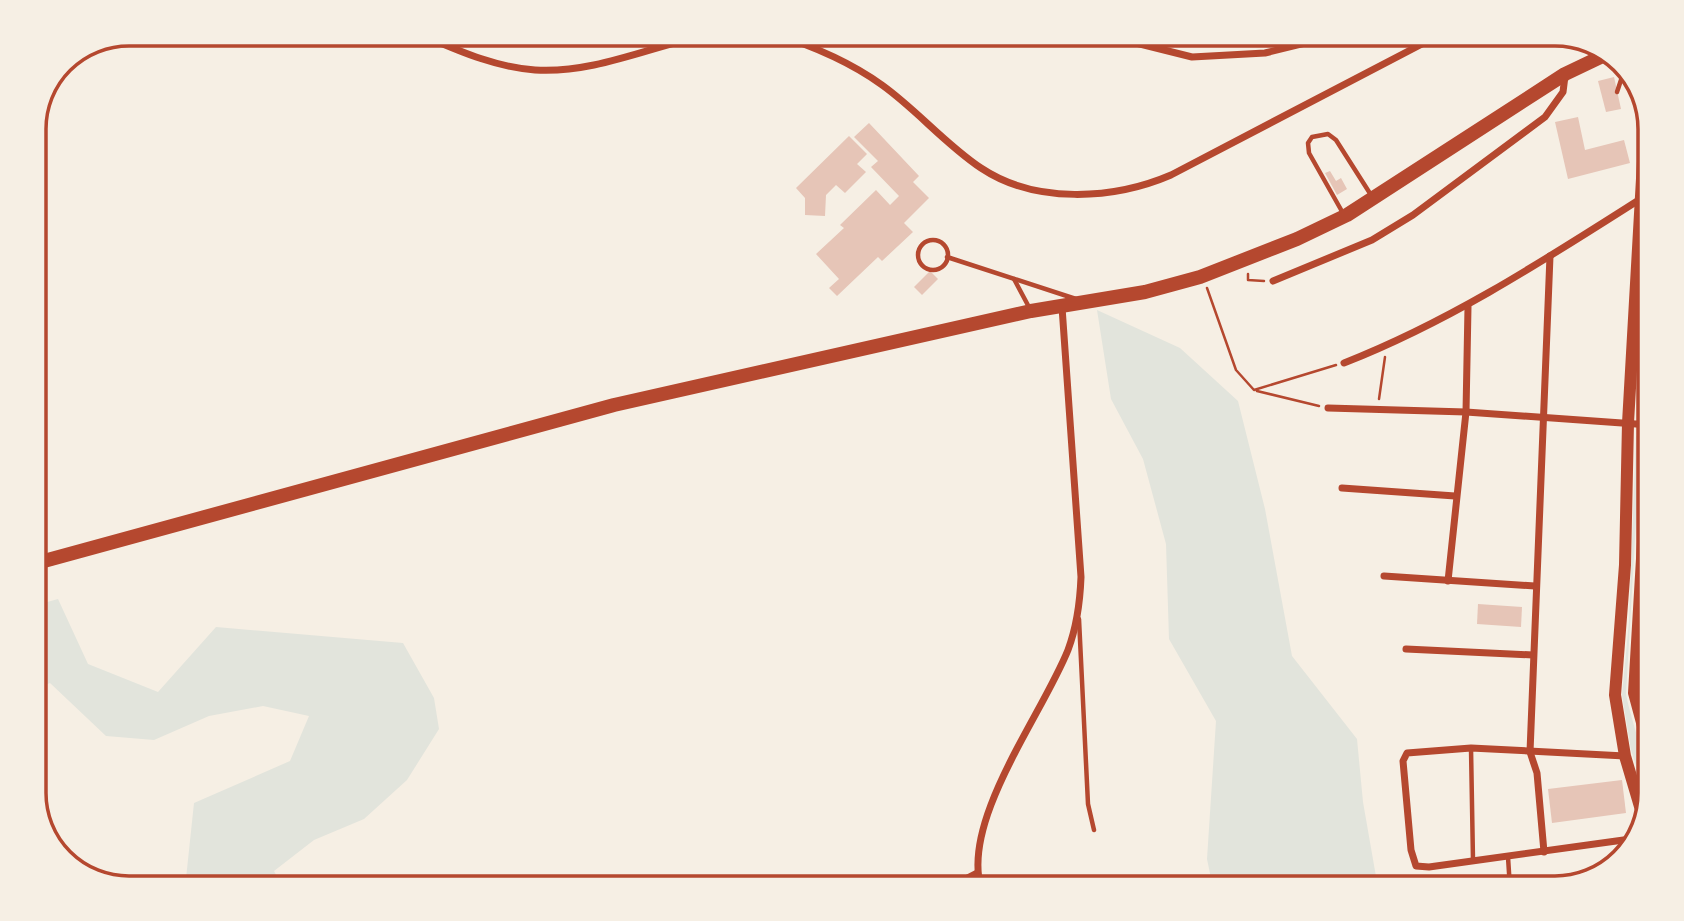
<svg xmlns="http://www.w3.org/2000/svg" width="1684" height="921" font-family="'Noto Sans',sans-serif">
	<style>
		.green { fill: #e2e4dc }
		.building { fill: #e6c5b7 }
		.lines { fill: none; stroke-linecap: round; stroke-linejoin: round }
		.path { stroke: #b5482f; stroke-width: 2.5 }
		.service { stroke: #b5482f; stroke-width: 4.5 }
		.minor { stroke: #b5482f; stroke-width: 7 }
		.secondary { stroke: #b5482f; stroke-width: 12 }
		.primary { stroke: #b5482f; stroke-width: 14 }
		.rim { fill: none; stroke: #b5482f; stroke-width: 3.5 }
	</style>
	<rect width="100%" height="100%" fill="#f6efe4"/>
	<g class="green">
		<polygon points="1651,184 1651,270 1642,413 1637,413"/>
		<polygon points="1097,310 1180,348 1238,401 1265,509 1292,656 1357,739 1363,802 1378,888 1213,888 1207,859 1216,721 1169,639 1166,544 1143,459 1111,399"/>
		<path d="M 1636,436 L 1641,436 L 1626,694 C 1631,722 1654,780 1648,803 L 1631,750 L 1622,695 L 1629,621 Z"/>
		<polygon points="58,599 88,664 158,692 216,627 403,643 434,698 439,729 407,780 364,819 314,840 274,871 283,888 185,888 194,803 290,761 309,716 263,706 209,716 154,740 106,736 50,683 33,690 33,606"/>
	</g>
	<g class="building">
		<polygon points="1614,77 1621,109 1606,112 1598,81"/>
		<polygon points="1578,117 1585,150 1624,140 1630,163 1568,179 1555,122"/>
		<polygon points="869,123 919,176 913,182 929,198 904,223 913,232 882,261 878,257 837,296 829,288 839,279 816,254 844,228 840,225 876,190 890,205 899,196 871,167 878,161 854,137"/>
		<polygon points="849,136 867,154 857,164 866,172 845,193 836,185 826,195 825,216 805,215 805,198 796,188"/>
		<polygon points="1330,171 1336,181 1341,178 1347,189 1337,195 1325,173"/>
		<polygon points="930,271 938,279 922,295 914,287"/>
		<polygon points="1478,604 1522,607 1521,627 1477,624"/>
		<polygon points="1622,780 1626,813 1552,823 1548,789"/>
	</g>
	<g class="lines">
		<g class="path">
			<polyline points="1248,274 1248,280 1264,281"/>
			<polyline points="1207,288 1236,370 1254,390 1336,365"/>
			<polyline points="1257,391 1319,406"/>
			<polyline points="1379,399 1385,357"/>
		</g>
		<g class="service">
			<polyline points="1617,92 1622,77 1617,60"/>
			<polyline points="1344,215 1309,153 1308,143 1312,137 1328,134 1336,140 1371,195"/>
			<circle cx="933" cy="255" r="15"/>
			<polyline points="947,257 1076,299"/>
			<polyline points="1014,279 1030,309"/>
			<polyline points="1079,619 1088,804 1094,830"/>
			<polyline points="1471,748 1473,860"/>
			<polyline points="1508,857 1510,888"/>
		</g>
		<g class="minor">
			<path d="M 417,33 C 455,49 493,67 535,70 C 596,74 656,44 715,33"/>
			<path d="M 772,33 C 810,45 849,61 882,85 C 917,110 945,144 981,168 C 1035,204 1113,200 1171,175 L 1443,33"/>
			<polyline points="1096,33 1192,57 1265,53 1346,33"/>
			<polyline points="1273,281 1372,240 1413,215 1545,117 1563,92 1565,76"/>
			<path d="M 1344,363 C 1451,321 1546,259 1642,198"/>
			<polyline points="1328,408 1466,412 1650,425"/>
			<polyline points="1342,488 1455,496"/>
			<polyline points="1384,576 1535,586"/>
			<polyline points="1448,581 1466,412 1468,307"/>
			<polyline points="1406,649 1533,655"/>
			<polyline points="1625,756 1471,748 1407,753 1403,761 1411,850 1416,866 1429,867 1638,838"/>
			<polyline points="1544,852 1537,773 1530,752 1550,256"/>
			<polyline points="948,888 977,873"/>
			<path d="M 981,888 C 961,820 1042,715 1068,650 C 1077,626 1080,603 1081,577 L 1062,307"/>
		</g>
		<g class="secondary">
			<polyline points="1651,408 1634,693 1651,756"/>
			<polyline points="1644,820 1625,756 1615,695 1625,565 1628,423 1646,109"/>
		</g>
		<polyline class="primary" points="33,564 614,405 1031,311 1145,292 1200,277 1297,239 1347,215 1565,74 1609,53"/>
	</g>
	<path d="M0 0H1684V921H0ZM129 46H1555A83 83 0 0 1 1638 129V793A83 83 0 0 1 1555 876H129A83 83 0 0 1 46 793V129A83 83 0 0 1 129 46Z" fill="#f6efe4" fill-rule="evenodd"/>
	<path class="rim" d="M129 46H1555A83 83 0 0 1 1638 129V793A83 83 0 0 1 1555 876H129A83 83 0 0 1 46 793V129A83 83 0 0 1 129 46Z"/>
</svg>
